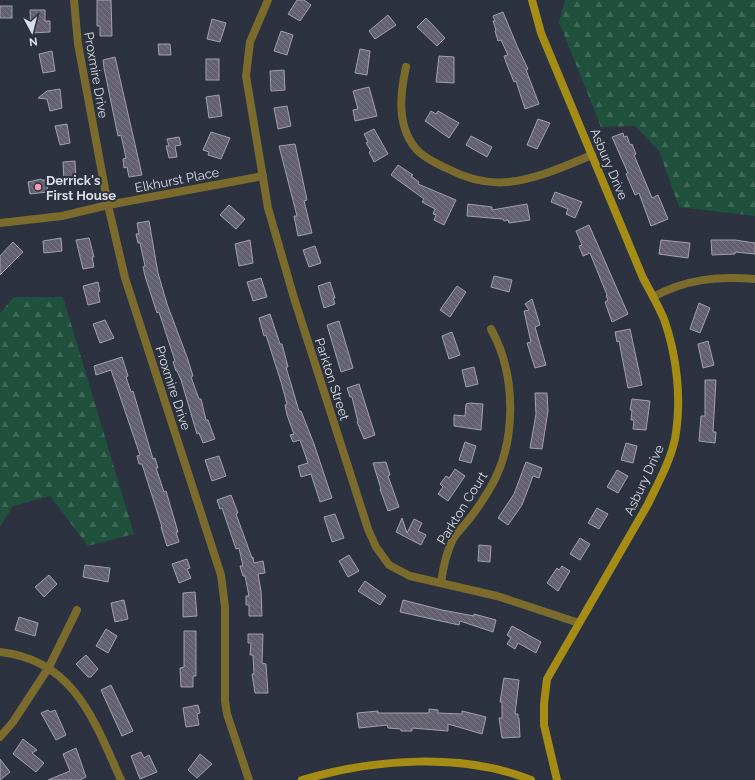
<svg xmlns="http://www.w3.org/2000/svg" width="755" height="780" font-family="Raleway,sans-serif">
	<style>
		.forest { fill: url(#forest-firs) }
		.building { fill: url(#building-back-hatch); stroke: #a3a0b1 }
		.lines { fill: none; stroke-linecap: round; stroke-linejoin: round }
		.street { stroke: #7b6c2e; stroke-width: 8 }
		.secondary { stroke: #a48c15; stroke-width: 8 }
		.poi-dot { fill: #f29aaf; stroke: #2c323f; stroke-width: 1.5 }
		.labels { text-anchor: middle; dominant-baseline: central; stroke-width: 4; stroke-linejoin: round; paint-order: stroke }
		.street-label { font-size: 13px; fill: #dbdfe7; stroke: #2c323f }
		.poi-label { font-size: 13px; font-weight: bold; fill: #dbdfe7; stroke: #2c323f; text-anchor: start }
	</style>
	<defs>
		<pattern id="forest-firs" width="22" height="20" patternUnits="userSpaceOnUse"><rect width="22" height="20" fill="#1f513c"/><path d="M5 1l3.5 6h-7zM16 11l3.5 6h-7z" fill="#3f6a58"/></pattern>
		<pattern id="building-back-hatch" width="6" height="6" patternUnits="userSpaceOnUse"><rect width="6" height="6" fill="#636170"/><path d="M-1 5l2 2M0 0l6 6M5-1l2 2" fill="none" stroke="#797784"/></pattern>
	</defs>
	<rect width="100%" height="100%" fill="#2c323f"/>
	<g class="forest">
		<polygon points="565,0 755,0 755,216 679,207 659,151 635,126 601,127 559,22"/>
		<polygon points="14,297 63,297 134,534 88,546 50,496 13,506 0,527 0,313"/>
	</g>
	<g class="building">
		<polygon points="97,0 111,0 112,36 100,36 100,26 97,26"/>
		<polygon points="297,0 304,0 311,5 300,21 288,14"/>
		<rect x="0" y="6" width="12" height="12"/>
		<polygon points="30,10 45,10 45,21 50,21 50,32 31,33"/>
		<polygon points="503,12 517,46 528,69 526,70 539,104 525,109 516,81 514,82 507,65 504,56 508,55 501,40 498,41 495,31 496,30 493,21 495,21 493,16"/>
		<polygon points="388,15 396,25 375,39 369,31"/>
		<polygon points="426,18 445,38 437,46 417,27"/>
		<polygon points="212,19 226,23 220,42 207,39"/>
		<polygon points="281,31 293,35 287,55 274,51"/>
		<polygon points="158,44 170,44 171,55 159,55"/>
		<polygon points="360,49 370,51 367,75 355,73"/>
		<polygon points="52,51 55,71 43,73 39,54"/>
		<polygon points="439,56 454,57 454,83 436,82"/>
		<polygon points="115,57 142,175 129,177 127,167 124,168 123,159 126,158 121,135 118,136 104,68 103,60"/>
		<rect x="206" y="59" width="13" height="21"/>
		<polygon points="284,70 285,90 271,91 270,71"/>
		<polygon points="369,87 377,116 355,121 353,110 358,109 353,91"/>
		<polygon points="60,89 62,108 50,111 47,99 38,98 47,91"/>
		<polygon points="219,95 222,116 209,118 206,97"/>
		<polygon points="287,106 291,126 278,129 274,108"/>
		<polygon points="431,111 436,114 438,111 459,123 449,138 425,121"/>
		<polygon points="538,119 550,123 537,149 527,145"/>
		<polygon points="67,124 70,143 60,145 55,126"/>
		<polygon points="374,129 388,154 374,162 369,152 371,151 366,143 368,142 364,134"/>
		<polygon points="211,132 230,138 221,159 208,155 209,152 203,150"/>
		<polygon points="623,133 624,137 627,136 630,145 632,144 636,154 634,155 652,198 658,195 668,219 651,226 639,193 635,195 626,174 628,173 612,137"/>
		<polygon points="471,136 492,147 487,157 466,145"/>
		<polygon points="179,137 181,145 175,146 177,157 169,158 166,146 169,146 167,139"/>
		<polygon points="295,144 307,200 304,201 312,233 298,236 294,216 297,216 279,146"/>
		<polygon points="75,161 76,180 64,181 63,162"/>
		<polygon points="398,165 413,175 411,176 419,182 418,184 456,200 444,225 434,220 436,215 433,214 435,209 422,202 424,199 391,175"/>
		<polygon points="41,179 42,180 46,180 48,192 30,194 28,182"/>
		<polygon points="555,192 582,202 575,218 566,214 568,209 551,202"/>
		<polygon points="468,204 492,207 492,210 527,204 530,220 509,223 508,220 504,221 503,219 467,216"/>
		<polygon points="229,205 245,219 236,229 220,215"/>
		<polygon points="149,221 158,273 167,304 187,357 193,376 191,377 199,399 201,399 206,420 208,420 215,439 203,443 199,433 197,434 181,380 177,371 176,371 173,362 175,361 159,312 157,313 145,276 143,267 145,266 140,243 138,243 136,234 139,234 137,223"/>
		<polygon points="589,225 628,314 612,322 605,302 608,300 606,296 607,295 590,253 583,256 579,246 582,245 576,231"/>
		<polygon points="61,238 62,251 44,253 43,241"/>
		<polygon points="89,238 94,257 92,257 94,267 83,269 76,240"/>
		<polygon points="250,240 253,263 239,266 235,244"/>
		<polygon points="661,240 690,243 688,258 659,254"/>
		<polygon points="711,240 735,240 755,243 755,254 735,252 735,254 712,255"/>
		<polygon points="13,242 23,252 0,275 0,256"/>
		<polygon points="315,246 321,263 309,267 303,250"/>
		<polygon points="494,276 512,280 509,292 491,287"/>
		<polygon points="261,278 267,297 253,301 247,282"/>
		<polygon points="98,282 100,291 98,292 100,302 88,305 83,286"/>
		<polygon points="330,282 335,298 333,298 335,304 324,308 318,286"/>
		<polygon points="457,286 466,292 450,317 440,310"/>
		<polygon points="532,299 540,325 535,327 546,365 535,368 527,343 531,342 524,311 529,310 525,304"/>
		<polygon points="699,303 710,308 700,333 690,329"/>
		<polygon points="270,314 280,344 282,344 288,367 286,367 299,411 301,411 314,444 332,498 320,502 311,474 301,477 298,466 308,463 300,440 293,442 290,435 294,434 287,415 285,405 287,404 281,382 266,335 264,336 259,318"/>
		<polygon points="105,320 114,338 100,343 93,324"/>
		<polygon points="339,321 353,368 341,372 327,325"/>
		<polygon points="630,329 642,385 628,388 619,341 617,342 615,332"/>
		<polygon points="452,332 460,355 449,359 442,336"/>
		<polygon points="708,341 714,365 703,368 698,344"/>
		<polygon points="122,357 128,376 126,377 131,392 133,391 153,459 155,458 158,468 156,468 164,492 166,491 178,532 176,532 179,542 167,546 161,527 162,527 142,464 139,464 137,456 140,455 111,370 96,375 94,366"/>
		<polygon points="474,367 478,384 466,387 462,370"/>
		<polygon points="705,380 716,380 713,432 716,432 715,443 699,441 701,416 705,416"/>
		<polygon points="359,384 375,435 364,439 357,422 358,422 352,397 350,397 347,388"/>
		<polygon points="535,393 547,393 548,411 542,449 530,448 536,414"/>
		<polygon points="632,399 650,401 646,430 633,429 634,420 631,420 632,410 630,410"/>
		<polygon points="470,403 483,404 481,430 454,426 454,415 465,416 466,404"/>
		<polygon points="465,442 476,446 471,463 459,460"/>
		<polygon points="626,443 637,446 633,463 621,460"/>
		<polygon points="219,456 226,476 212,481 205,460"/>
		<polygon points="386,462 390,475 388,476 399,507 388,511 380,489 381,489 373,463"/>
		<polygon points="526,462 542,468 539,478 533,476 522,505 508,525 498,518 514,494"/>
		<polygon points="455,469 465,476 448,501 438,494 443,487 440,484 446,476 449,478"/>
		<polygon points="617,470 628,476 618,493 607,487"/>
		<polygon points="231,495 238,513 236,514 252,558 253,557 254,563 263,561 265,573 258,574 261,591 262,616 249,616 249,605 246,605 246,596 249,596 245,576 243,576 240,566 243,566 239,548 236,549 222,508 220,509 217,500"/>
		<polygon points="597,508 608,514 599,529 588,523"/>
		<polygon points="335,514 344,538 332,542 324,517"/>
		<polygon points="402,518 407,533 414,519 422,523 418,531 426,535 421,545 396,532"/>
		<polygon points="580,538 590,544 580,560 570,554"/>
		<polygon points="479,545 491,546 490,562 478,561"/>
		<polygon points="349,555 359,571 348,577 339,561"/>
		<polygon points="187,559 190,568 187,569 191,578 179,583 172,564"/>
		<polygon points="85,565 110,568 108,582 83,577"/>
		<polygon points="562,566 570,571 558,591 547,583 557,568 559,570"/>
		<polygon points="49,575 57,584 44,597 35,587"/>
		<polygon points="365,581 386,596 380,605 358,591"/>
		<polygon points="195,592 197,616 183,617 183,593"/>
		<polygon points="124,600 128,619 115,622 111,603"/>
		<polygon points="403,600 442,610 474,616 474,614 496,620 493,632 460,621 459,625 400,612"/>
		<polygon points="19,617 38,623 35,636 15,630"/>
		<polygon points="512,626 541,642 536,653 518,643 515,649 507,644 511,638 507,635"/>
		<polygon points="106,629 117,636 108,653 96,646"/>
		<polygon points="184,631 196,631 196,676 193,676 193,687 181,687 180,668 184,667"/>
		<polygon points="248,634 263,634 262,663 266,664 268,693 255,693 252,674 254,674 253,655 250,655 251,643 248,643"/>
		<polygon points="86,655 98,669 91,677 88,677 76,664"/>
		<polygon points="504,678 519,680 515,714 518,714 518,718 519,718 520,737 502,738 499,718 502,718 502,702 500,702"/>
		<polygon points="111,685 133,731 122,736 101,690"/>
		<polygon points="198,705 200,713 197,714 199,725 186,727 183,708"/>
		<polygon points="429,709 438,710 438,713 462,714 462,711 486,717 482,734 448,724 448,731 412,728 412,731 401,731 401,729 388,728 387,725 359,728 357,713 378,711 378,713 429,713"/>
		<polygon points="48,710 50,712 55,710 66,735 56,740 41,713"/>
		<polygon points="23,739 37,750 32,753 44,763 36,772 13,754"/>
		<polygon points="76,748 86,777 80,780 48,780 70,771 63,754"/>
		<polygon points="141,752 144,758 149,755 157,772 140,779 131,756"/>
		<polygon points="200,754 212,764 197,778 188,770"/>
		<polygon points="0,759 10,772 0,780"/>
	</g>
	<g class="lines">
		<g class="street">
			<polyline points="74,0 78,44 108,205 125,278 221,575 225,607 225,701 227,714 249,780"/>
			<polyline points="268,0 250,42 246,76 268,208 294,298 368,529 376,547 389,565 410,576 497,596 579,623"/>
			<path d="M 406,67 C 400,94 396,128 418,151 C 426,159 436,163 446,168 C 465,178 487,184 508,182 C 537,179 565,166 592,155"/>
			<polyline points="0,223 62,216 108,205 263,176"/>
			<path d="M 653,297 C 686,279 718,276 755,279"/>
			<path d="M 441,583 C 443,568 446,553 453,539 C 458,531 465,525 470,518 C 477,509 483,500 489,490 C 517,444 517,376 491,329"/>
			<path d="M 0,652 C 74,660 94,720 121,780"/>
			<polyline points="0,737 13,722 49,667 77,610"/>
		</g>
		<g class="secondary">
			<path d="M 532,0 L 541,33 L 643,278 C 650,291 658,305 664,319 C 677,356 682,400 675,439 C 670,462 658,483 648,504 L 547,679 L 544,704 L 544,725 L 557,780"/>
			<path d="M 302,780 C 373,759 462,752 531,780"/>
		</g>
	</g>
	<circle class="poi-dot" cx="38" cy="187" r="4"/>
	<g class="labels">
		<g class="street-label">
			<text transform="translate(96 75) rotate(80)">Proxmire Drive</text>
			<text transform="translate(609 164) rotate(67)">Asbury Drive</text>
			<text transform="translate(177 180) rotate(-11)">Elkhurst Place</text>
			<text transform="translate(332 379) rotate(72)">Parkton Street</text>
			<text transform="translate(173 388) rotate(72)">Proxmire Drive</text>
			<text transform="translate(644 480) rotate(-65)">Asbury Drive</text>
			<text transform="translate(462 508) rotate(-58)">Parkton Court</text>
		</g>
		<g class="poi-label">
			<text x="46" y="180">Derrick's<tspan x="46" dy="15">First House</tspan></text>
		</g>
	</g>
	<g transform="translate(32 32) rotate(173)" stroke="#2c323f" stroke-width="3" paint-order="stroke">
	<path d="M0-3L7 15L0 10L-7 15Z" fill="#dbdfe7"/>
	<text y="-6" font-size="11" font-weight="bold" text-anchor="middle" fill="#dbdfe7">N</text>
	</g>
</svg>
